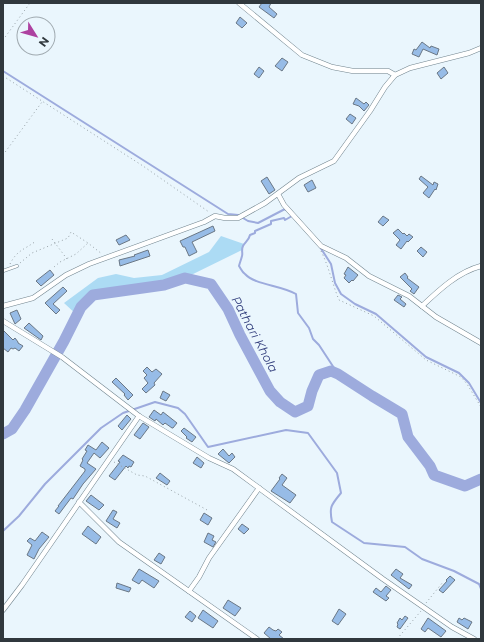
<svg xmlns="http://www.w3.org/2000/svg" width="484" height="642" font-family="Montserrat,sans-serif">
	<style>
		.green { fill: #acdbf4 }
		.lines { fill: none; stroke-linecap: round; stroke-linejoin: round }
		.stream { stroke: #9dabdd; stroke-width: 2 }
		.river { stroke: #9dabdd; stroke-width: 11 }
		.building { fill: #97bce7; stroke: #6a7785 }
		.service-casing { stroke: #72858f; stroke-width: 3.5 }
		.minor-casing { stroke: #72858f; stroke-width: 5.5 }
		.path { stroke: #97a1a7; stroke-width: 1; stroke-dasharray: 1 3; stroke-linecap: butt }
		.service { stroke: #fff; stroke-width: 2.5 }
		.minor { stroke: #fff; stroke-width: 4.5 }
		.labels { text-anchor: middle; dominant-baseline: central; stroke-width: 3.5; stroke-linejoin: round; paint-order: stroke }
		.water-label { font-size: 12px; font-style: italic; fill: #34407e; stroke: #eaf6fd }
	</style>
	<rect width="100%" height="100%" fill="#eaf6fd"/>
	<polygon class="green" points="221,236 244,244 242,250 185,278 164,285 93,295 81,307 77,315 64,303 98,278 116,274 134,278 162,275 209,252"/>
	<g class="lines">
		<g class="stream">
			<polyline points="3,71 228,214 238,215 248,221 258,223 285,209 286,210"/>
			<path d="M 292,216 L 285,220 L 284,218 L 271,221 L 271,224 L 255,231 L 255,233 L 250,235 C 249,240 245,242 243,246 C 241,250 243,253 242,256 C 241,260 240,262 239,266 C 241,269 242,272 245,274 C 255,285 281,285 296,294 L 298,313 L 309,328 L 313,339 L 319,345 L 338,374"/>
			<polyline points="320,247 331,264 335,283 341,294 355,304 376,314 426,357 459,373 469,383 481,403"/>
			<path d="M 3,531 L 19,516 L 45,484 L 101,428 L 123,413 L 155,402 L 178,408 L 185,414 L 208,447 L 286,430 L 308,433 L 337,473 L 341,493 C 331,505 329,507 332,522 L 364,543 L 405,547 L 422,559 L 454,571 L 479,584 L 481,589"/>
		</g>
		<polyline class="river" points="3,434 12,429 25,410 64,341 81,307 93,295 164,285 185,278 211,284 228,309 240,335 270,391 280,402 295,412 308,406 312,391 319,375 331,371 338,374 372,396 402,414 408,437 430,466 434,475 465,486 481,479"/>
	</g>
	<g class="building">
		<polygon points="262,3 271,3 269,7 277,14 274,18 259,7"/>
		<polygon points="240,17 247,23 242,28 236,23"/>
		<polygon points="422,42 430,48 431,46 439,49 437,55 423,49 419,57 412,54 414,49 416,50"/>
		<polygon points="282,58 288,62 282,71 275,66"/>
		<polygon points="259,67 264,71 259,78 254,74"/>
		<polygon points="444,67 448,73 441,79 437,73"/>
		<polygon points="356,98 364,104 366,102 369,105 364,111 359,106 353,104"/>
		<polygon points="350,114 356,118 352,124 346,119"/>
		<polygon points="421,176 433,185 434,182 438,184 436,190 435,189 429,198 423,193 428,187 419,179"/>
		<polygon points="267,177 275,190 269,194 261,181"/>
		<polygon points="312,180 316,188 308,192 304,185"/>
		<polygon points="383,216 389,220 383,226 378,222"/>
		<polygon points="213,226 215,231 192,242 197,252 189,256 185,247 183,247 180,241"/>
		<polygon points="398,229 403,234 404,233 407,236 409,234 413,237 408,242 407,241 401,249 396,245 400,240 393,233"/>
		<polygon points="126,235 130,240 119,245 116,240"/>
		<polygon points="421,247 427,252 423,257 417,251"/>
		<polygon points="148,250 150,256 120,266 119,260 135,256 134,255"/>
		<polygon points="348,267 358,275 353,281 352,280 349,283 344,278 346,275 344,274"/>
		<polygon points="50,270 54,275 41,286 36,281"/>
		<polygon points="405,273 408,277 407,278 419,287 414,294 410,291 412,289 400,277"/>
		<polygon points="63,287 67,291 53,304 60,310 56,314 45,303"/>
		<polygon points="398,295 402,297 400,299 406,304 404,307 394,300"/>
		<polygon points="17,310 21,319 15,324 10,313"/>
		<polygon points="29,323 43,336 41,340 24,328"/>
		<polygon points="3,330 13,340 15,338 18,342 18,343 23,346 19,351 15,348 13,349 11,348 8,352 3,348"/>
		<polygon points="147,367 152,372 156,369 162,374 154,383 155,385 146,393 142,389 148,383 144,378 147,375 143,371"/>
		<polygon points="116,378 133,395 128,400 124,395 125,394 112,382"/>
		<polygon points="163,391 170,395 166,401 160,398"/>
		<polygon points="154,410 161,415 163,412 177,423 173,428 172,428 165,423 163,425 156,419 155,421 149,417"/>
		<polygon points="127,415 131,419 122,430 118,426"/>
		<polygon points="143,423 149,427 140,439 134,435"/>
		<polygon points="184,428 196,437 192,442 186,438 187,437 181,431"/>
		<polygon points="102,442 109,448 100,458 94,453 87,463 96,469 83,484 73,499 71,498 59,514 55,511 59,506 58,506 85,471 85,469 80,466 83,460 82,459 87,451 85,450 88,445 96,450"/>
		<polygon points="223,449 229,456 232,453 235,457 229,463 218,454"/>
		<polygon points="123,455 134,462 131,467 129,466 128,468 126,466 115,480 109,476 120,462 118,461"/>
		<polygon points="197,457 204,463 201,468 193,463"/>
		<polygon points="160,473 170,481 167,485 156,478"/>
		<polygon points="282,474 287,478 282,485 296,495 290,503 271,491 280,479 279,478"/>
		<polygon points="91,495 104,505 99,510 86,501"/>
		<polygon points="113,510 117,512 113,519 120,523 117,528 106,521"/>
		<polygon points="204,513 212,518 208,525 200,520"/>
		<polygon points="242,524 249,529 244,534 238,529"/>
		<polygon points="88,526 101,537 96,544 82,534"/>
		<polygon points="42,532 49,537 39,549 34,559 27,555 32,545 27,541 30,538 35,541"/>
		<polygon points="208,533 214,536 212,540 216,542 213,547 204,542"/>
		<polygon points="159,553 165,557 161,564 154,560"/>
		<polygon points="139,569 159,581 154,588 142,580 139,584 132,580"/>
		<polygon points="396,569 403,574 400,578 412,585 409,589 391,575"/>
		<polygon points="450,576 455,580 443,593 439,590 447,581 446,580"/>
		<polygon points="117,583 131,588 129,592 116,588"/>
		<polygon points="386,586 391,590 386,596 389,598 386,601 373,592 376,588 381,592"/>
		<polygon points="228,600 241,608 235,616 223,608"/>
		<polygon points="339,609 346,614 338,625 332,621"/>
		<polygon points="203,610 218,621 213,628 198,618"/>
		<polygon points="190,611 196,616 192,622 185,617"/>
		<polygon points="405,616 408,618 400,629 397,627 398,624 397,623 400,618 402,620"/>
		<polygon points="428,618 446,631 441,637 428,628 425,632 421,629"/>
		<polygon points="459,618 462,620 464,618 472,622 468,629 457,622"/>
		<polygon points="269,627 273,630 276,631 278,629 282,632 279,635 284,639 271,639 264,633"/>
	</g>
	<g class="lines">
		<defs>
			<polyline id="service" points="3,271 17,266"/>
			<g id="minor">
				<polyline points="239,3 302,55 332,67 353,71 388,71 395,75"/>
				<polyline points="278,194 284,205 321,246 346,258 369,276 409,296 436,317 481,343"/>
				<polyline points="3,306 33,298 66,275 89,264 204,222 215,216 225,218 238,218 265,203 299,178 334,161 370,111 385,87 395,75 410,68 469,53 481,48"/>
				<path d="M 422,306 C 439,290 458,272 481,266"/>
				<polyline points="3,321 62,357 139,416 209,458 233,469 383,579 452,627 474,639"/>
				<polyline points="79,502 119,542 257,639"/>
				<polyline points="189,591 199,577 209,558 259,488"/>
				<polyline points="3,610 22,585 139,416"/>
			</g>
		</defs>
		<use href="#service" class="service-casing"/>
		<use href="#minor" class="minor-casing"/>
		<g class="path">
			<polyline points="3,40 30,3"/>
			<polyline points="3,76 143,166 209,212"/>
			<polyline points="3,155 42,102"/>
			<polyline points="52,239 67,259"/>
			<path d="M 321,251 C 329,267 332,283 339,300 L 374,316 L 426,360 L 461,377 L 467,384 L 481,407"/>
			<polyline points="20,263 32,253 68,238 71,232 88,243 102,254"/>
			<path d="M 10,264 C 17,250 24,250 36,241"/>
			<polyline points="54,267 60,262 76,254 88,243"/>
			<polyline points="114,462 137,475 145,476 209,511"/>
			<polyline points="426,603 443,582"/>
			<polyline points="397,639 421,611"/>
		</g>
		<use href="#service" class="service"/>
		<use href="#minor" class="minor"/>
	</g>
	<g class="labels">
		<g class="water-label">
			<text transform="translate(255 334) rotate(62)">Pathari Khola</text>
		</g>
	</g>
	<rect width="484" height="642" fill="none" stroke="#30383d" stroke-width="8"/>
	<g transform="translate(36 36) rotate(127)"><circle r="19" fill="#eaf6fd" stroke="#a0aab0"/>
	<path d="M0-3L7 15L0 10L-7 15Z" fill="#ad41a0"/>
	<text y="-6" font-size="11" font-weight="bold" text-anchor="middle" fill="#30383d">N</text>
	</g>
</svg>
